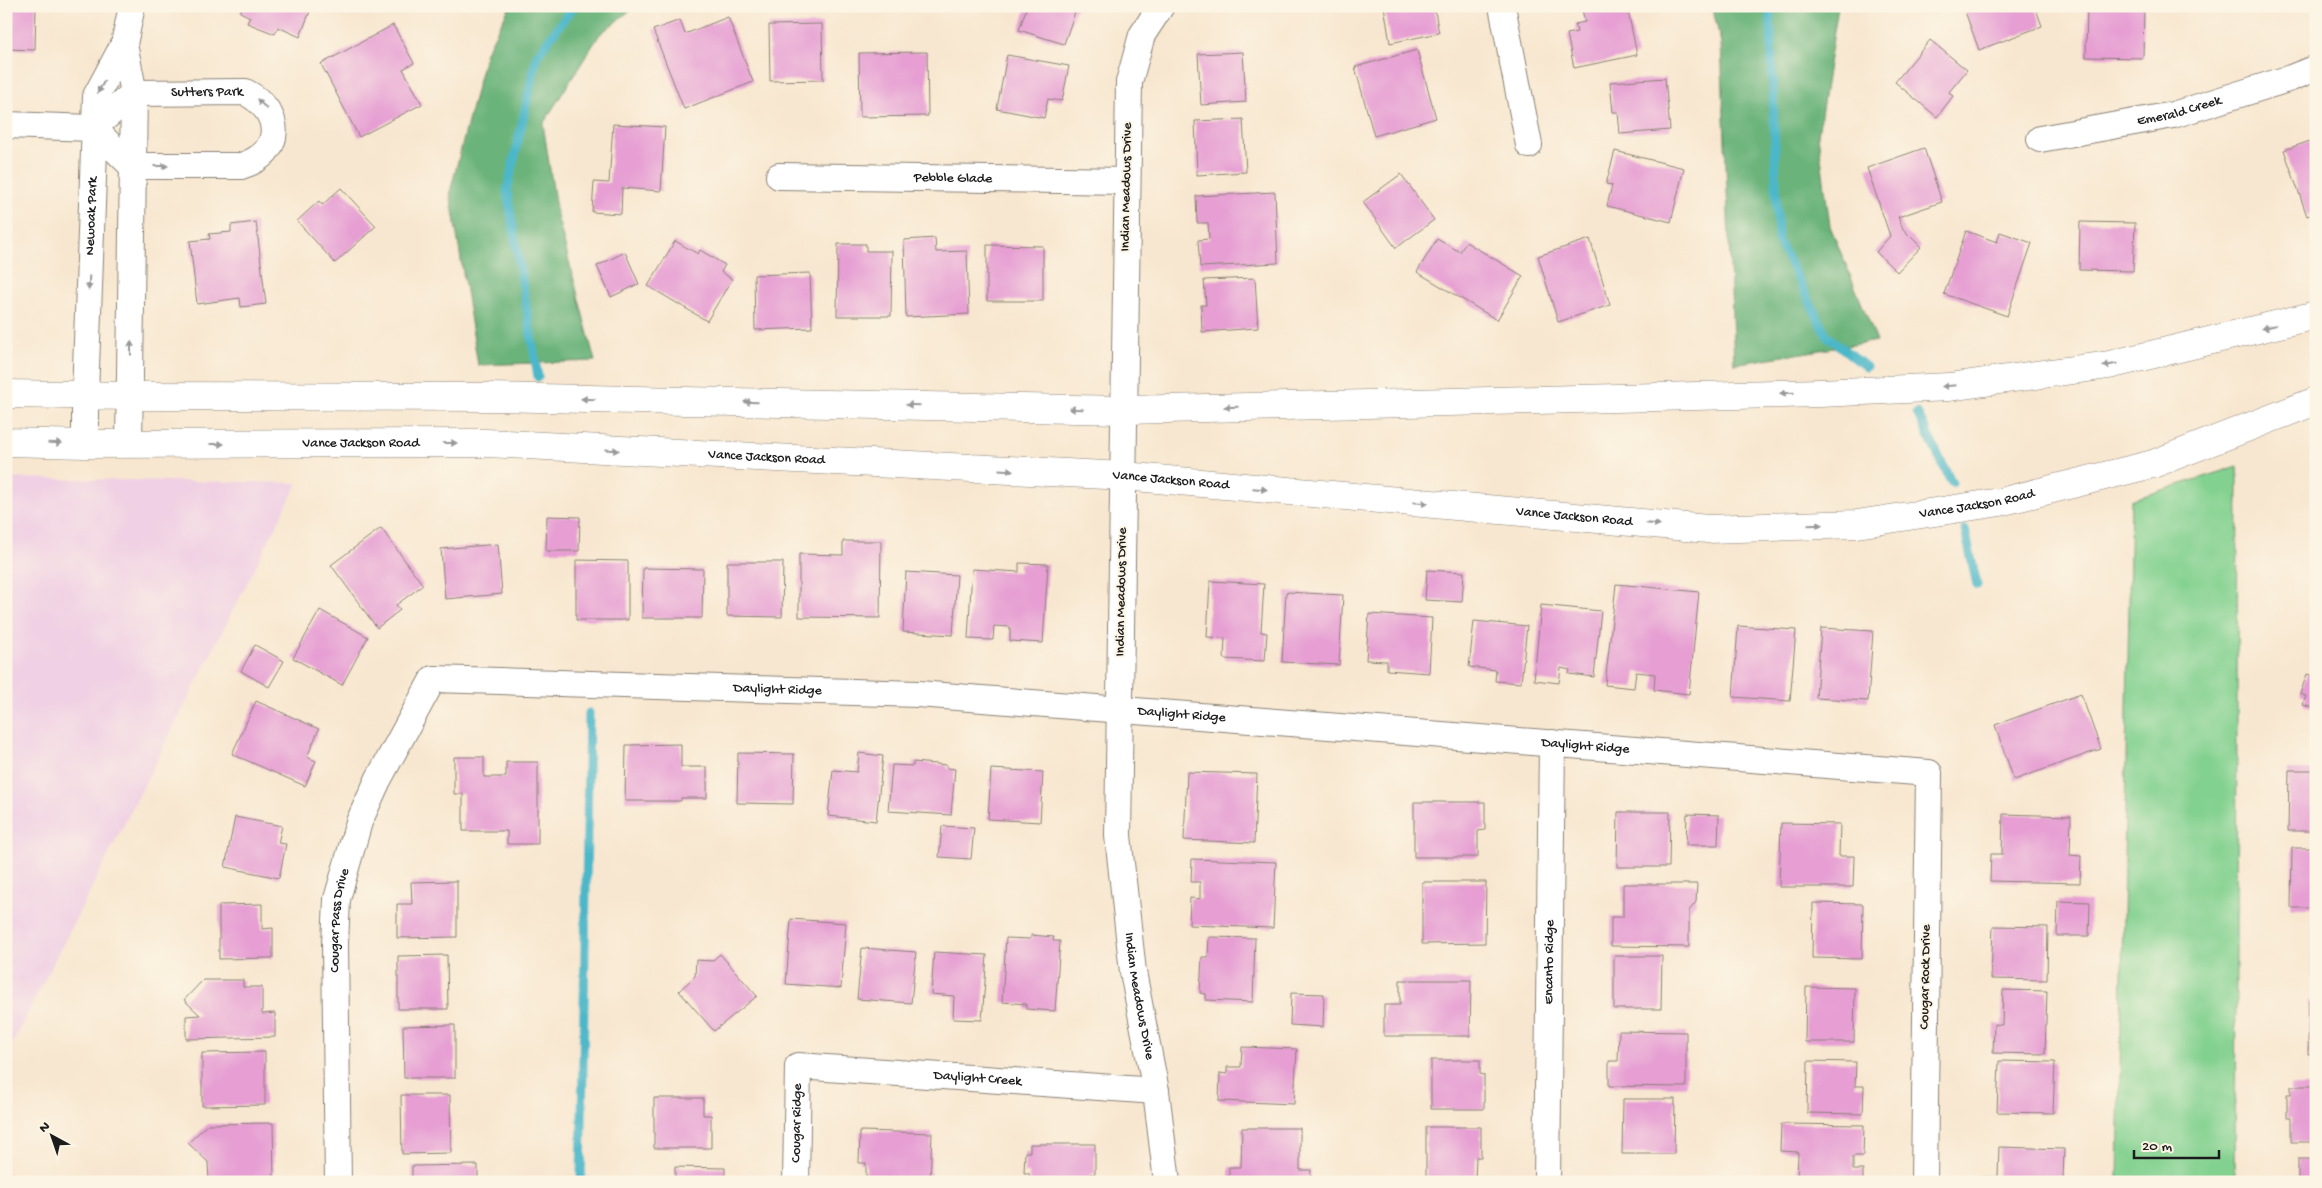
<svg xmlns="http://www.w3.org/2000/svg" width="2322" height="1188" font-family="'Gochi Hand',sans-serif">
	<style>
		.built { fill: #f0d0e4 }
		.green { fill: #83d190; stroke: #507656 }
		.forest { fill: #6ab37a; stroke: #43684b }
		.lines { fill: none; stroke-linecap: round; stroke-linejoin: round }
		.stream { stroke: #4cb7c9; stroke-width: 9 }
		.building { fill: #e69ed3 }
		.minor-casing { stroke: #8a8276; stroke-width: 28 }
		.secondary-casing { stroke: #8a8276; stroke-width: 29 }
		.minor { stroke: #fff; stroke-width: 26 }
		.secondary { stroke: #fff; stroke-width: 28 }
		.oneway { fill: #999 }
		.labels { text-anchor: middle; dominant-baseline: central; stroke-width: 4; stroke-linejoin: round; paint-order: stroke }
		.street-label { font-size: 14px; fill: #1c1c1c; stroke: #fcf5e5 }
	</style>
	<rect width="100%" height="100%" fill="#fcf5e5"/>
	<filter id="ink" filterUnits="userSpaceOnUse"><feTurbulence type="fractalNoise" baseFrequency=".02" numOctaves="2"/><feDisplacementMap in="SourceGraphic" scale="10" xChannelSelector="R" yChannelSelector="G"/><feConvolveMatrix kernelMatrix="1 2 1 2 8 2 1 2 1" color-interpolation-filters="sRGB"/></filter>
	<filter id="wash" filterUnits="userSpaceOnUse"><feTurbulence type="fractalNoise" baseFrequency=".0096" numOctaves="4" result="noise"/><feDisplacementMap in="SourceGraphic" scale="20" xChannelSelector="R" yChannelSelector="G"/><feGaussianBlur stdDeviation="1.12" result="paint"/><feColorMatrix in="noise" values="0 0 0 0 0 0 0 0 0 0 0 0 0 0 0 0 0 1.4 0 .05"/><feComposite in="paint" operator="in"/></filter>
	<g filter="url(#wash)">
		<rect width="100%" height="100%" fill="#f8e7d0"/>
		<polygon class="built" points="6,478 298,483 6,1056"/>
		<polygon class="green" points="2238,466 2235,1182 2118,1182 2131,500"/>
		<g class="forest">
			<polygon points="510,6 636,6 600,34 543,124 557,215 595,361 478,365 450,192 486,52"/>
			<polygon points="1712,6 1838,6 1818,135 1830,226 1877,341 1734,364 1721,43"/>
		</g>
		<g class="lines">
			<g class="stream">
				<polyline points="1770,6 1778,240 1827,336 1866,367"/>
				<polyline points="538,377 507,191 537,55 574,6"/>
				<polyline points="1917,413 1952,483"/>
				<polyline points="1965,530 1977,585"/>
				<polyline points="581,1182 589,713"/>
			</g>
		</g>
		<g id="blocks">
			<g class="building">
				<polygon points="6,6 36,6 35,50 6,49"/>
				<polygon points="243,6 312,6 300,37 278,27 275,34 247,23 250,17 240,12"/>
				<polygon points="814,6 848,6 849,9 815,10"/>
				<polygon points="1027,6 1077,6 1064,44 1019,30"/>
				<polygon points="1384,6 1434,6 1439,33 1390,43"/>
				<polygon points="1581,6 1627,6 1637,55 1574,68 1567,34 1577,32 1575,24 1585,22"/>
				<polygon points="1963,6 2035,6 2042,26 1979,50"/>
				<polygon points="2087,6 2144,6 2143,58 2086,57"/>
				<polygon points="728,17 753,82 684,109 653,30 680,20 685,34"/>
				<polygon points="822,24 823,80 770,81 769,25"/>
				<polygon points="393,25 414,63 403,69 422,104 359,137 321,64"/>
				<polygon points="1930,40 1967,70 1949,92 1953,96 1937,117 1895,82"/>
				<polygon points="1417,50 1436,118 1374,136 1355,67"/>
				<polygon points="927,52 928,116 860,117 859,53"/>
				<polygon points="1243,52 1246,102 1201,105 1198,54"/>
				<polygon points="1007,55 1069,66 1062,101 1048,99 1044,118 997,109"/>
				<polygon points="1665,78 1670,130 1620,134 1618,112 1613,112 1610,82"/>
				<polygon points="1243,119 1246,172 1197,175 1195,121"/>
				<polygon points="613,124 665,127 661,191 622,188 621,214 592,212 594,182 609,183"/>
				<polygon points="2313,140 2316,145 2316,213 2307,216 2284,150"/>
				<polygon points="1924,148 1942,202 1898,217 1903,229 1921,247 1897,272 1876,252 1890,236 1867,168"/>
				<polygon points="1615,151 1684,168 1671,222 1607,206 1612,185 1606,184"/>
				<polygon points="1401,174 1434,220 1396,248 1363,202"/>
				<polygon points="341,188 376,226 335,263 297,221 319,201 322,205"/>
				<polygon points="1275,192 1278,263 1200,267 1198,240 1209,239 1208,223 1197,223 1196,196"/>
				<rect x="6" y="197" width="5" height="47"/>
				<polygon points="256,222 266,304 241,307 240,298 197,304 190,241 210,239 209,234 231,232 231,225"/>
				<polygon points="2080,222 2135,223 2133,271 2079,270"/>
				<polygon points="1966,231 1997,242 2000,232 2032,243 2007,316 1944,294"/>
				<polygon points="935,238 936,252 967,251 969,314 906,317 904,240"/>
				<polygon points="1437,239 1460,252 1466,242 1523,276 1497,320 1417,272"/>
				<polygon points="1590,239 1610,305 1558,322 1538,256"/>
				<polygon points="675,241 698,254 700,250 725,265 721,272 732,279 707,321 648,286"/>
				<polygon points="838,244 866,244 866,251 892,251 891,316 837,316"/>
				<polygon points="987,245 1043,246 1043,301 987,301"/>
				<polygon points="625,252 639,284 611,297 597,266"/>
				<polygon points="810,273 812,328 755,330 754,275"/>
				<polygon points="1255,278 1258,328 1202,332 1201,305 1206,305 1204,280"/>
				<polygon points="547,516 580,517 579,551 546,551"/>
				<polygon points="381,528 423,585 396,605 400,610 377,628 331,565"/>
				<polygon points="843,541 881,541 880,618 799,617 799,554 843,555"/>
				<polygon points="498,544 502,594 445,599 441,549"/>
				<polygon points="576,560 628,561 628,620 576,620"/>
				<polygon points="727,562 783,562 782,617 727,616"/>
				<polygon points="1019,563 1048,564 1043,643 1010,641 1010,627 994,626 993,640 968,639 972,569 1019,572"/>
				<polygon points="643,568 703,569 702,618 642,618"/>
				<polygon points="1427,570 1464,572 1462,602 1425,600"/>
				<polygon points="906,572 957,575 953,635 903,632"/>
				<polygon points="1210,581 1264,584 1261,632 1267,633 1265,661 1224,659 1225,638 1207,637"/>
				<polygon points="1616,584 1699,592 1689,694 1654,690 1655,674 1636,672 1634,688 1605,685"/>
				<polygon points="1286,592 1343,595 1339,665 1282,662"/>
				<polygon points="1541,605 1601,611 1594,677 1569,674 1570,670 1561,668 1559,683 1534,680"/>
				<polygon points="320,610 368,637 342,685 293,658"/>
				<polygon points="1369,614 1432,618 1429,673 1387,670 1387,661 1366,660"/>
				<polygon points="1474,621 1527,626 1521,683 1495,681 1496,670 1469,667"/>
				<polygon points="1738,626 1796,630 1790,701 1733,697"/>
				<polygon points="1821,628 1873,631 1868,701 1816,698"/>
				<polygon points="255,645 284,661 269,687 241,671"/>
				<polygon points="2316,668 2316,709 2303,705 2306,696 2300,694 2307,674 2313,676"/>
				<polygon points="2081,694 2101,749 2014,780 1995,725"/>
				<polygon points="256,701 319,729 307,757 316,761 305,786 232,754"/>
				<polygon points="681,744 681,767 707,767 707,798 681,798 681,801 625,801 626,745"/>
				<polygon points="738,753 794,754 793,804 737,803"/>
				<polygon points="859,753 883,756 876,821 828,816 833,770 857,772"/>
				<polygon points="454,757 484,757 484,777 506,777 506,762 538,762 538,844 507,844 507,831 463,831 463,794 454,794"/>
				<polygon points="913,762 947,765 947,768 955,769 951,815 888,811 892,765 913,766"/>
				<polygon points="991,769 1043,772 1040,822 988,819"/>
				<polygon points="2289,770 2316,770 2316,831 2288,831"/>
				<polygon points="1187,772 1257,774 1254,843 1184,840"/>
				<polygon points="1414,802 1485,802 1485,830 1478,831 1478,857 1414,857"/>
				<polygon points="1618,812 1670,812 1669,867 1617,867"/>
				<polygon points="1687,814 1719,815 1718,845 1686,845"/>
				<polygon points="2003,814 2071,816 2070,855 2081,856 2080,883 1990,881 1991,854 2002,854"/>
				<polygon points="235,817 282,826 278,843 286,844 279,878 225,867"/>
				<polygon points="1781,823 1840,824 1839,856 1854,856 1853,887 1779,887"/>
				<polygon points="942,826 974,828 971,859 939,857"/>
				<polygon points="2292,848 2316,848 2316,908 2291,908"/>
				<polygon points="1192,859 1276,862 1273,928 1189,925 1190,898 1200,899 1200,882 1191,882"/>
				<polygon points="457,881 457,937 397,938 397,904 412,904 411,882"/>
				<polygon points="1422,882 1486,882 1485,943 1422,944"/>
				<polygon points="1623,884 1697,884 1696,902 1689,911 1689,947 1611,946 1611,917 1623,917"/>
				<polygon points="2058,901 2090,902 2089,936 2057,936"/>
				<polygon points="1813,903 1863,904 1862,959 1812,958"/>
				<polygon points="262,904 262,929 273,928 273,958 219,959 219,905"/>
				<polygon points="791,919 846,923 841,988 786,984"/>
				<polygon points="2313,919 2316,919 2316,978 2312,978"/>
				<polygon points="1993,926 2048,927 2047,980 1991,979"/>
				<polygon points="1031,935 1054,937 1053,941 1060,941 1055,1011 1026,1009 1026,1004 1002,1002 1006,938 1031,939"/>
				<polygon points="1209,937 1255,938 1253,1002 1206,1000 1206,994 1200,993 1202,957 1208,957"/>
				<polygon points="862,948 916,952 911,1003 857,999"/>
				<polygon points="934,952 987,955 982,1020 953,1019 954,996 931,994"/>
				<polygon points="720,954 757,996 714,1031 679,991 695,976 696,960 712,961"/>
				<polygon points="447,955 448,1009 398,1009 398,956"/>
				<polygon points="1614,956 1662,956 1661,1009 1614,1009"/>
				<polygon points="203,980 243,980 243,987 262,987 262,1014 275,1013 275,1037 186,1039 186,1016 200,1015 184,1000"/>
				<polygon points="1400,980 1471,980 1470,1036 1384,1036 1384,1005 1400,1005"/>
				<polygon points="1806,987 1855,988 1854,1042 1805,1042"/>
				<polygon points="2003,990 2047,991 2045,1054 1993,1053 1994,1024 2002,1025"/>
				<polygon points="1291,993 1324,994 1323,1027 1290,1025"/>
				<polygon points="2309,1000 2316,1000 2316,1054 2308,1054"/>
				<polygon points="455,1025 455,1078 404,1078 403,1026"/>
				<polygon points="1619,1031 1686,1032 1686,1087 1609,1086 1609,1061 1618,1061"/>
				<polygon points="1242,1047 1297,1049 1294,1104 1219,1101 1220,1073 1227,1074 1227,1067 1241,1067"/>
				<polygon points="265,1052 265,1105 202,1106 202,1053"/>
				<polygon points="1431,1060 1480,1060 1480,1074 1484,1075 1484,1109 1431,1109"/>
				<polygon points="1808,1061 1856,1062 1855,1086 1864,1086 1863,1114 1807,1113"/>
				<polygon points="1999,1061 2055,1062 2053,1113 1997,1112"/>
				<polygon points="2291,1086 2316,1086 2316,1142 2291,1142 2291,1117 2287,1117 2287,1094 2291,1094"/>
				<polygon points="401,1095 450,1095 451,1153 402,1154"/>
				<polygon points="654,1098 703,1098 703,1115 711,1115 711,1148 654,1148"/>
				<polygon points="1623,1099 1675,1099 1674,1154 1622,1154"/>
				<polygon points="273,1123 274,1180 209,1181 208,1162 188,1143 208,1124"/>
				<polygon points="1781,1124 1864,1125 1863,1156 1853,1156 1853,1170 1863,1170 1863,1182 1797,1182 1798,1152 1780,1151"/>
				<polygon points="1426,1127 1481,1127 1481,1157 1476,1157 1475,1181 1426,1181"/>
				<polygon points="1242,1128 1300,1128 1300,1170 1311,1170 1310,1182 1229,1182 1229,1167 1241,1167"/>
				<polygon points="860,1131 932,1133 930,1182 866,1182 866,1163 859,1163"/>
				<polygon points="1030,1144 1095,1144 1095,1174 1090,1174 1090,1182 1029,1182 1029,1173 1024,1173 1025,1152 1030,1152"/>
				<polygon points="1999,1147 2064,1149 2063,1182 1980,1182 1981,1177 1998,1177"/>
				<rect x="2298" y="1159" width="18" height="23"/>
				<polygon points="478,1165 478,1182 412,1182 412,1166"/>
				<polygon points="675,1167 725,1168 725,1182 675,1182"/>
			</g>
		</g>
	</g>
	<g filter="url(#ink)">
		<use href="#blocks" fill-opacity="0" stroke="#8a8276" stroke-width="1"/>
		<g class="lines">
			<defs>
				<g id="minor">
					<path id="s1" d="M 1161,6 L 1142,35 L 1129,82 L 1118,836 L 1133,972 L 1156,1091 L 1167,1182"/>
					<polyline points="1502,6 1529,145"/>
					<polyline points="124,44 134,93 129,444"/>
					<path id="s2" d="M 6,125 L 93,128 L 134,93 L 245,92 C 283,111 285,153 241,166 L 132,166 L 93,128"/>
					<path id="s3" d="M 2040,139 L 2173,115 L 2291,78 L 2316,68"/>
					<path id="s4" d="M 779,176 L 1127,181"/>
					<path id="s5" d="M 85,444 L 85,395 L 96,96 L 124,44 L 132,6"/>
					<path id="s6" d="M 338,1182 L 335,944 L 337,899 L 359,822 L 378,780 L 433,679 L 918,694 L 1929,773 L 1924,1182"/>
					<path id="s7" d="M 796,1182 L 798,1066 L 1156,1091"/>
					<path id="s8" d="M 1547,1182 L 1552,743"/>
				</g>
				<g id="secondary">
					<polyline points="6,394 130,396 486,397 1125,410 1820,393 1949,387 2109,365 2316,315"/>
					<path id="s9" d="M 6,442 L 85,444 L 486,443 L 1124,476 L 1708,529 L 1857,524 L 2000,502 L 2153,464 L 2316,401"/>
				</g>
			</defs>
			<use href="#minor" class="minor-casing"/>
			<use href="#secondary" class="secondary-casing"/>
			<use href="#minor" class="minor"/>
			<use href="#secondary" class="secondary"/>
		</g>
		<defs><path id="oneway-solid" d="M-6-.8H1V-3.2L6.5 0L1 3.2V.8H-6Z" transform="scale(1.25)"/></defs>
		<g class="oneway">
			<use href="#oneway-solid" transform="translate(101 87) rotate(119)"/>
			<use href="#oneway-solid" transform="translate(262 104) rotate(-135)"/>
			<use href="#oneway-solid" transform="translate(161 166)"/>
			<use href="#oneway-solid" transform="translate(89 283) rotate(92)"/>
			<use href="#oneway-solid" transform="translate(2269 327) rotate(165)"/>
			<use href="#oneway-solid" transform="translate(131 348) rotate(-90)"/>
			<use href="#oneway-solid" transform="translate(2110 365) rotate(169)"/>
			<use href="#oneway-solid" transform="translate(1949 386) rotate(175)"/>
			<use href="#oneway-solid" transform="translate(1787 393) rotate(179)"/>
			<use href="#oneway-solid" transform="translate(588 399) rotate(-179)"/>
			<use href="#oneway-solid" transform="translate(751 402) rotate(-179)"/>
			<use href="#oneway-solid" transform="translate(913 405) rotate(-179)"/>
			<use href="#oneway-solid" transform="translate(1231 407) rotate(179)"/>
			<use href="#oneway-solid" transform="translate(1076 409) rotate(-179)"/>
			<use href="#oneway-solid" transform="translate(55 443) rotate(2)"/>
			<use href="#oneway-solid" transform="translate(450 443)"/>
			<use href="#oneway-solid" transform="translate(217 444)"/>
			<use href="#oneway-solid" transform="translate(612 450) rotate(3)"/>
			<use href="#oneway-solid" transform="translate(1006 470) rotate(3)"/>
			<use href="#oneway-solid" transform="translate(1260 489) rotate(5)"/>
			<use href="#oneway-solid" transform="translate(1421 503) rotate(5)"/>
			<use href="#oneway-solid" transform="translate(1653 524) rotate(5)"/>
			<use href="#oneway-solid" transform="translate(1815 525) rotate(-2)"/>
		</g>
	</g>
	<g class="labels">
		<g class="street-label">
			<text stroke="none"><textPath href="#s2" startOffset="214">Sutters Park</textPath></text>
			<text stroke="none"><textPath href="#s3" startOffset="142">Emerald Creek</textPath></text>
			<text stroke="none"><textPath href="#s4" startOffset="174">Pebble Glade</textPath></text>
			<text transform="translate(1127 187) rotate(-89)">Indian Meadows Drive</text>
			<text stroke="none"><textPath href="#s5" startOffset="228">Newoak Park</textPath></text>
			<text stroke="none"><textPath href="#s9" startOffset="355">Vance Jackson Road</textPath></text>
			<text stroke="none"><textPath href="#s9" startOffset="761">Vance Jackson Road</textPath></text>
			<text stroke="none"><textPath href="#s9" startOffset="1166">Vance Jackson Road</textPath></text>
			<text stroke="none"><textPath href="#s9" startOffset="1976">Vance Jackson Road</textPath></text>
			<text stroke="none"><textPath href="#s9" startOffset="1571">Vance Jackson Road</textPath></text>
			<text transform="translate(1122 592) rotate(-89)">Indian Meadows Drive</text>
			<text stroke="none"><textPath href="#s6" startOffset="869">Daylight Ridge</textPath></text>
			<text stroke="none"><textPath href="#s6" startOffset="1274">Daylight Ridge</textPath></text>
			<text stroke="none"><textPath href="#s6" startOffset="1679">Daylight Ridge</textPath></text>
			<text stroke="none"><textPath href="#s6" startOffset="262">Cougar Pass Drive</textPath></text>
			<text stroke="none"><textPath href="#s8" startOffset="220">Encanto Ridge</textPath></text>
			<text transform="translate(1926 977) rotate(-89)">Cougar Rock Drive</text>
			<text stroke="none"><textPath href="#s1" startOffset="999">Indian Meadows Drive</textPath></text>
			<text stroke="none"><textPath href="#s7" startOffset="296">Daylight Creek</textPath></text>
			<text stroke="none"><textPath href="#s7" startOffset="59">Cougar Ridge</textPath></text>
		</g>
	</g>
	<rect width="2322" height="1188" fill="none" stroke="#fcf5e5" stroke-width="25"/>
	<g transform="translate(52 1136) rotate(320)" stroke="#fcf5e5" stroke-width="4" paint-order="stroke">
	<path d="M0-4L9 19L0 12L-9 19Z" fill="#1c1c1c"/>
	<text y="-8" font-size="14" font-weight="bold" text-anchor="middle" fill="#1c1c1c">N</text>
	</g>
	<path d="M2134 1150v8h85v-8" fill="none" stroke="#1c1c1c" stroke-width="2.5"/>
	<text x="2142" y="1150" font-size="15" fill="#1c1c1c" stroke="#fcf5e5" stroke-width="4" paint-order="stroke">20 m</text>
</svg>
